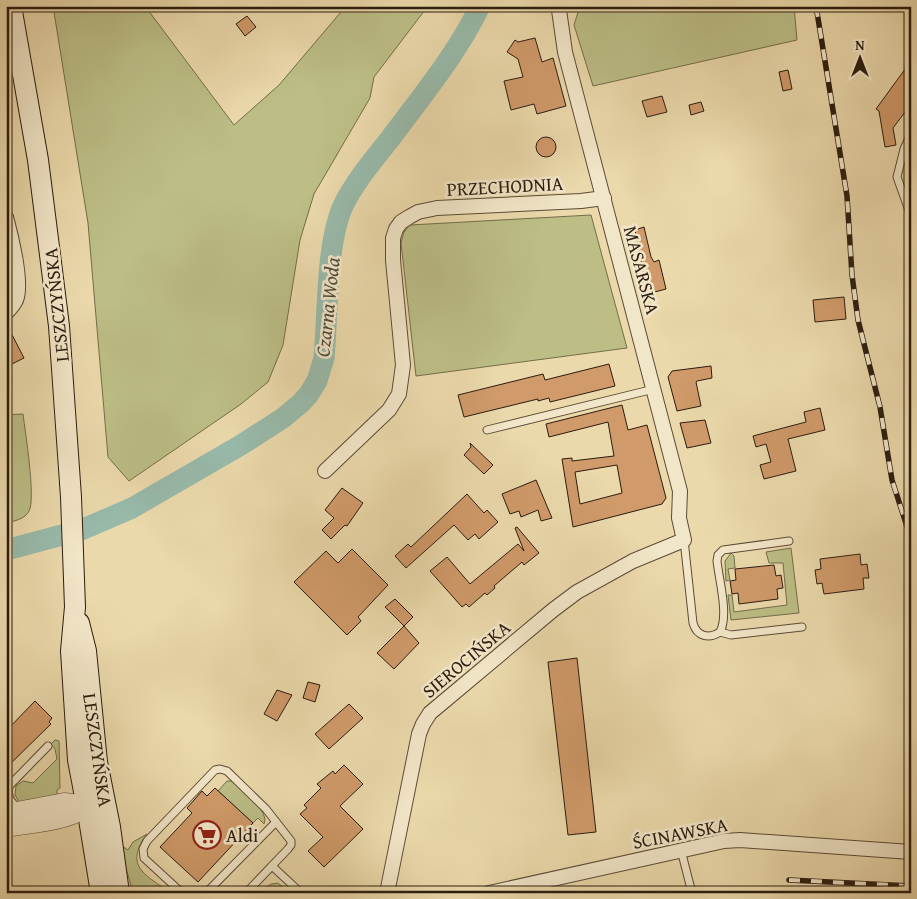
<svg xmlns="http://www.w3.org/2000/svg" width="917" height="899" font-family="'Gentium Book Plus',serif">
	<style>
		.green { fill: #bcbe86; stroke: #746d4a }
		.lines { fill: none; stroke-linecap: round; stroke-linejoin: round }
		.river { stroke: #98baaa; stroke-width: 21 }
		.building { fill: #d09a6a; stroke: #2b1c0f; fill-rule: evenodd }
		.service-casing { stroke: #5b4b36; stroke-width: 9 }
		.minor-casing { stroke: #5b4b36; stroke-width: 16 }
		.tertiary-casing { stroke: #5b4b36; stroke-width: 19 }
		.secondary-casing { stroke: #2b1c0f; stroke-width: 22 }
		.service { stroke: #f2e6c8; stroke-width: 7 }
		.minor { stroke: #f2e6c8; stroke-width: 14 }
		.tertiary { stroke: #f2e6c8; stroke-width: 18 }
		.secondary { stroke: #f2e6c8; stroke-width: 20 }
		.rail-casing { stroke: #2b1c0f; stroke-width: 5.5 }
		.rail { stroke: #f2e6c8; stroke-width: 4; stroke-dasharray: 11; stroke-linecap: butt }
		.labels { text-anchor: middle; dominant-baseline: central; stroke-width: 5; stroke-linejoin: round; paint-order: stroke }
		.street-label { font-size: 19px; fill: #2b1c0f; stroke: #f2e6c8 }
		.poi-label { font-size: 19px; fill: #2b1c0f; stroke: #f2e6c8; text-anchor: start }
		.water-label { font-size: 20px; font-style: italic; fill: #4c4b3e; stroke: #f2e6c8 }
	</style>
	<rect width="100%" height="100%" fill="#ebd9ab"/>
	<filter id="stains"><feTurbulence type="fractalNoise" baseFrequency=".004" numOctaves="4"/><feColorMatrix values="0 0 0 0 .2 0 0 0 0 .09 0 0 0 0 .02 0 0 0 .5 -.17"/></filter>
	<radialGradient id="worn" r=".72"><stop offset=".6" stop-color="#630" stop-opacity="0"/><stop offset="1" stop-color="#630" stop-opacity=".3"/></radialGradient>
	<g class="green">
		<polygon points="53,6 145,6 234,125 279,85 346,6 428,6 374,77 370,98 314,194 300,240 283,345 268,382 241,404 129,481 108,457 88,223"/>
		<polygon points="580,6 794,6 797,40 593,86 574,25"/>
		<polygon points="591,215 627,348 416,376 401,243 404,232 410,225"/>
		<path d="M 23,414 C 25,430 36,499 29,511 C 25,519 15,521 6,523 L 6,415 Z"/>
		<polygon points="791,548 799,613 731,620 728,595 732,595 734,612 787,605 783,563 769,563 766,552"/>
		<polygon points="731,553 734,556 735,568 728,569 730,580 726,581 725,561"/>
		<polygon points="55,740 59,741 60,788 57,790 57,796 23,804 19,802 15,795 16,786 23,781 33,783 57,759 55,749 51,744"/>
		<path d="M 227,781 L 232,781 C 242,790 270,811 264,824 L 258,818 L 253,823 L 218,791 Z"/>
		<path d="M 147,834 C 123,867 146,875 171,893 L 132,893 C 130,876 122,861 119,844 L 128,850 L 133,842 Z"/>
		<polygon points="278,883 290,893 265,893 262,890 271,884"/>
	</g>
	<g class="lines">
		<path class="river" d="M 6,550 L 81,530 L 132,508 L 241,445 L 283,418 L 301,403 L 309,394 L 317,381 L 324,358 C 328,314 326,247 342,208 C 353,184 374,159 390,139 C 421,97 457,54 480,6"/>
	</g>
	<g class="building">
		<polygon points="247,16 256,27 245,36 236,24"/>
		<polygon points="535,38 542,62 553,58 566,106 537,114 534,104 511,110 504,81 523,77 518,59 507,52 515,40 518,42"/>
		<polygon points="911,61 911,104 893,128 896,145 885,147 879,111 876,109"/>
		<polygon points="788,70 792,89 783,91 779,72"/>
		<polygon points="662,96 667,112 647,117 642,101"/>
		<polygon points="701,102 704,111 691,115 689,105"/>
		<circle cx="546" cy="147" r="10"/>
		<polygon points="644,227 651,257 654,262 659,260 666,289 647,294 640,265 642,265 635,230"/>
		<polygon points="844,297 846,319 815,322 813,300"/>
		<polygon points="6,323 24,358 6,367"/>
		<polygon points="609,364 615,386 550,402 549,398 538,401 538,399 464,417 458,395 543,374 545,380"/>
		<polygon points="711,366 712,378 697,381 696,382 701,406 677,411 668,377 672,371"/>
		<path d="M 622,405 L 628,430 L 647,425 L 666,498 L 662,504 L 573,527 L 562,459 L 572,458 L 572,461 L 614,456 L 608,422 L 549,437 L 546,424 ZM 617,465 L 622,493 L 580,504 L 575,472 Z"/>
		<polygon points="820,408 825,430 788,439 796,471 764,479 760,465 771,462 766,444 756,447 753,436 806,422 804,412"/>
		<polygon points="705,420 711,443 687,448 680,423"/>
		<polygon points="470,443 493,465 484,474 464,455 471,447"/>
		<polygon points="536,480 552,518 541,521 538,510 521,517 519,511 510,514 502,494"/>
		<polygon points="342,488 363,503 347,526 345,525 331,539 322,530 334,518 325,510"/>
		<polygon points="467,494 484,513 487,510 498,522 479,539 475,534 468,540 454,525 406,568 395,556 408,544 411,547"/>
		<polygon points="517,527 539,553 524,565 522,562 494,586 495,588 487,595 485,593 469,607 466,604 462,607 430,571 447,557 470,584 518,544 524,551 515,528"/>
		<polygon points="352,549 388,585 358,617 361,621 347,635 294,582 326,551 338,563"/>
		<polygon points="860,554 861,565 867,564 869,578 863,578 864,589 824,594 822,583 817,584 815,570 821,569 820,559"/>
		<polygon points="774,565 776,576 781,575 783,588 777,589 778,599 739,604 738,593 732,594 730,581 736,580 735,569"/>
		<polygon points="395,599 413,617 404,626 385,607"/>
		<polygon points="404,626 419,643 394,669 377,653"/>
		<polygon points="577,658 596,832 568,835 548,662"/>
		<polygon points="308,682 320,685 315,702 303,698"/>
		<polygon points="277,690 292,695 277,721 264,714"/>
		<polygon points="35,701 52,718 49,722 51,724 6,768 6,731"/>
		<polygon points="349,704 363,718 329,749 315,734"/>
		<polygon points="344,765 363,784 340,806 363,829 324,867 308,851 323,837 300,814 307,808 304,805 321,788 317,784 333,771 335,774"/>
		<polygon points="215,788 253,823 198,882 160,847 192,813 187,808 202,791 207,796"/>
	</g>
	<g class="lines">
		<defs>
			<g id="service">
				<polyline points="911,134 904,149 897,177 911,216"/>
				<polyline points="487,430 654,389"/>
				<path d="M 684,540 L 693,623 C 697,637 709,639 720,632 C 729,615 719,580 717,561 L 718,555 L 723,550 L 789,541"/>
				<polyline points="720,632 731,635 802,627"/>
				<path d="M 9,786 C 7,796 11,804 20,808"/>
				<polyline points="6,789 48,746"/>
				<polyline points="681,850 692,893"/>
				<polyline points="272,866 301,893"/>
				<polyline points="182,893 144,858 143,849 147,841 215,770 220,769 227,771 266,809 291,841 291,845 288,849 246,893"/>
				<polyline points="206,893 276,822"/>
			</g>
			<g id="minor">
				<path d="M 6,217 C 11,235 23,284 16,300 C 14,305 10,309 6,313"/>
				<polyline points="325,471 389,410 399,394 403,365 393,260 393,238 396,229 401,222 409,217 418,212 437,208 581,201 604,198"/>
				<polyline points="387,893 419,734 423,724 430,713 553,610 577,592 633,561 684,540 679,518 680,491 565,52 559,10"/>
				<polyline points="489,893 724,841 740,840 911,852"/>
			</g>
			<g id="tertiary">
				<polyline points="6,813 64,802 80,804 94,811"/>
				<path d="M 6,828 C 34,823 80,823 95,797"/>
			</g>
			<g id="secondary">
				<polyline points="11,6 38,160 59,326 71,497 75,607 71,651 78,760 87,807 101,893"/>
				<polyline points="79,623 86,651 97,762 110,827 119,893"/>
			</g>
		</defs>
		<use href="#service" class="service-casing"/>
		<use href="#minor" class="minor-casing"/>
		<use href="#tertiary" class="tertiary-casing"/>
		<use href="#secondary" class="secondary-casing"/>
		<use href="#service" class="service"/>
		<use href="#minor" class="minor"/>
		<use href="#tertiary" class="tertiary"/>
		<use href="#secondary" class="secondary"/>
		<defs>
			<g id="rail">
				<polyline points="816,6 847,196 852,275 858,320 880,407 892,480 911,539"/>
				<polyline points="789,880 911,886"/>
			</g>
		</defs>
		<use href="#rail" class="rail-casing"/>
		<use href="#rail" class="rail"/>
	</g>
	<defs>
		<symbol id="supermarket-ring" viewBox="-11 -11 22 22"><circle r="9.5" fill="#f2e6c8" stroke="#8f2418" stroke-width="1.5"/><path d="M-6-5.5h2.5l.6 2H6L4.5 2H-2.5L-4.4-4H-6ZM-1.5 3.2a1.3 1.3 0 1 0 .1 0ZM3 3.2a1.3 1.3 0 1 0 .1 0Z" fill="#8f2418"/></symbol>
	</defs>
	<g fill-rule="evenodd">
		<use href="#supermarket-ring" x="191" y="819" width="32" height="32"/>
	</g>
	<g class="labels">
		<g class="street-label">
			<text transform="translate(505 186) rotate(-3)">PRZECHODNIA</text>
			<text transform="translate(642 270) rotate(75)">MASARSKA</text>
			<text transform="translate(56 305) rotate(-96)">LESZCZYŃSKA</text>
			<text transform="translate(466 659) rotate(-40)">SIEROCIŃSKA</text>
			<text transform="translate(98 750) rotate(82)">LESZCZYŃSKA</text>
			<text transform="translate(680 833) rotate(-11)">ŚCINAWSKA</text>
		</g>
		<g class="poi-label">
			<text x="226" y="835">Aldi</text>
		</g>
		<g class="water-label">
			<text transform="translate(327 307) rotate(-84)">Czarna Woda</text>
		</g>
	</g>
	<rect width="917" height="899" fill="none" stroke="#ebd9ab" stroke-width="25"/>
	<rect x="8" y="8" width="902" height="884" fill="none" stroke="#2b1c0f" stroke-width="2.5"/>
	<rect x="12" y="12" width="892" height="874" fill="none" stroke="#2b1c0f"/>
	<g transform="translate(860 58)" stroke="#f2e6c8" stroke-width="4" paint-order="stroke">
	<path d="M0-4L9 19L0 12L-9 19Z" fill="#2b1c0f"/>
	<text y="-8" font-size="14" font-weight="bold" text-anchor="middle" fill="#2b1c0f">N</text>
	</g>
	<rect width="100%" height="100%" filter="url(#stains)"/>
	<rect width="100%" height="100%" fill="url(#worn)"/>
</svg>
